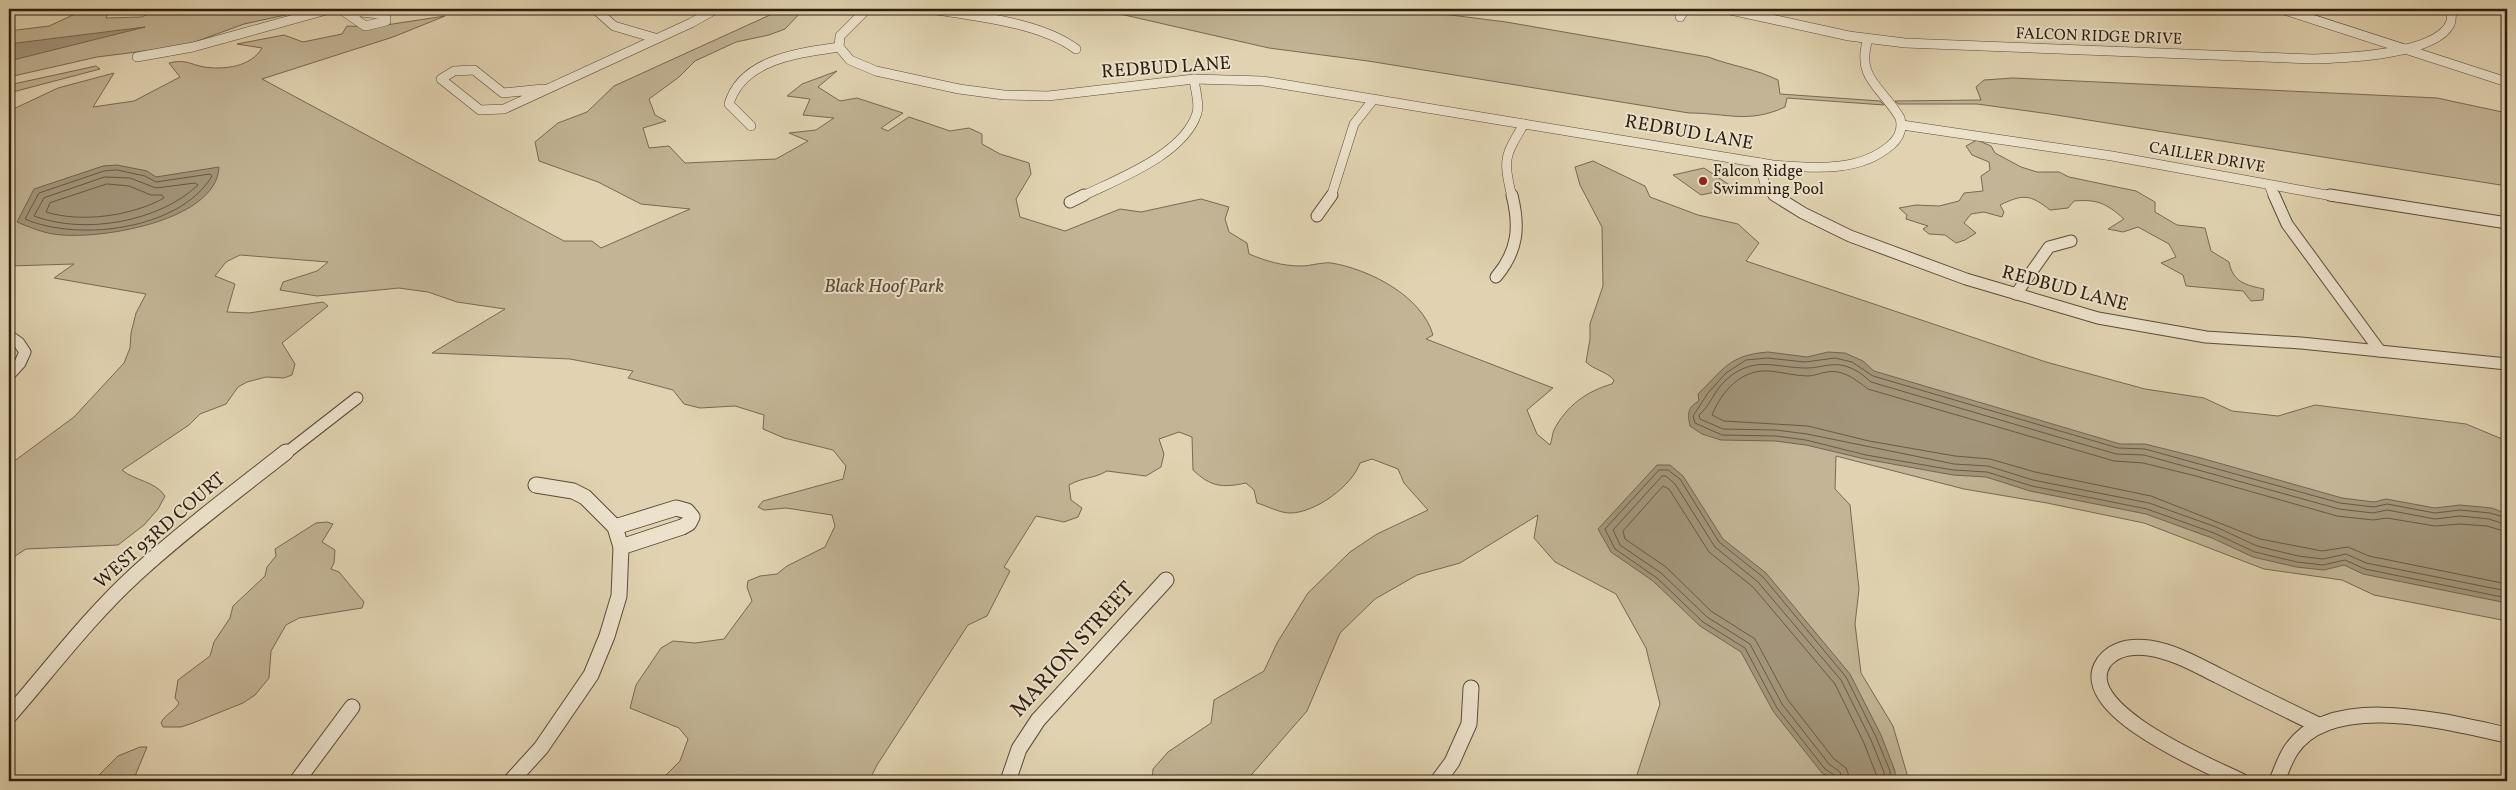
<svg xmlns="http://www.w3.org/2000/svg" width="2516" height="790" font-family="Vollkorn,serif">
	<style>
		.green { fill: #c2b495; stroke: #776952 }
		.water { fill: #a3957a; stroke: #73654f }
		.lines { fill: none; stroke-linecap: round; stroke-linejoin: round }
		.shore { stroke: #685a44; stroke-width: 1 }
		.street-far2-casing { stroke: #594b38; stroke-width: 10 }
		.street-far1-casing { stroke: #594b38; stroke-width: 13 }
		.street-casing { stroke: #594b38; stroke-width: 17 }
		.street-far2 { stroke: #ece2cc; stroke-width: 9 }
		.street-far1 { stroke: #ece2cc; stroke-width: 11 }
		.street { stroke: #ece2cc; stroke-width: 15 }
		.poi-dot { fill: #8f2418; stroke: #ece2cc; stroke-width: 2 }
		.labels { text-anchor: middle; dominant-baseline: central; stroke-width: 4; stroke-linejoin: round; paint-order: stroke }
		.far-street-label { font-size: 16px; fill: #2c1e0f; stroke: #ece2cc }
		.far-poi-label { font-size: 16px; fill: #2c1e0f; stroke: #ece2cc; text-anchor: start }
		.street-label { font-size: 19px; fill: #2c1e0f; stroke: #ece2cc }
		.park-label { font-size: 19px; font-style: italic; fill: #594b37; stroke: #ece2cc }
		.near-street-label { font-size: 22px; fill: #2c1e0f; stroke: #ece2cc }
	</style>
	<rect width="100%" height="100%" fill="#e1d3b1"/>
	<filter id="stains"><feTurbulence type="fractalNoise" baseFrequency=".004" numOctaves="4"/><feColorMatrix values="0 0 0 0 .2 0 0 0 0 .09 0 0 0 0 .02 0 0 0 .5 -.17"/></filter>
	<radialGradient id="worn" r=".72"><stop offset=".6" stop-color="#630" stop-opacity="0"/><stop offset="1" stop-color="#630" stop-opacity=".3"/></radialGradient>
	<g class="green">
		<polygon points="86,9 110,9 106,18 142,17 156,9 313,9 244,24 184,46 97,57 9,77 9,31 49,26"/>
		<path d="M 783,9 L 804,9 L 785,29 L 769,35 L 736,42 L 695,61 L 679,77 L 649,99 L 655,115 L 666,121 L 643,128 L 649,148 L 669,146 L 685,163 L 776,159 L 808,141 L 789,133 L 816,130 L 834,118 L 803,115 L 810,99 L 787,96 L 802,84 L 837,71 L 818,87 L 840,101 L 857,98 L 903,113 L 881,128 L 888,131 L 909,117 L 950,131 L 969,128 L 982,134 L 982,144 L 1000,154 L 1029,163 L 1031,174 L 1016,199 L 1020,217 L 1065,231 L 1120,209 L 1141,212 L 1201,199 L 1229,207 L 1225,219 L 1229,232 L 1247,243 L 1249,254 C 1266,261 1282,266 1301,266 C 1311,266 1321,262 1331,263 C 1369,269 1422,296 1433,335 L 1426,339 L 1553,388 L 1527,410 L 1537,434 L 1550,445 C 1552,441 1552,434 1554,430 C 1566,406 1587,391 1612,384 L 1614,380 C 1606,371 1594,370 1586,362 L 1590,339 L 1590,324 L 1603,286 L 1602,227 L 1580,185 L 1575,167 L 1593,161 L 1645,186 L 1650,197 L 1698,215 L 1738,224 L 1759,243 L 1746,261 L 2046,362 L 2145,389 L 2204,398 L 2232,411 L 2278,416 L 2315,405 L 2466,424 L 2507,441 L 2507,621 L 2374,595 L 2342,580 L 2264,569 L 2144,523 L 2047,503 L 1964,489 L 1836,456 L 1835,489 L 1850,505 L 1859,589 L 1855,624 L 1861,673 L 1893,726 L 1909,781 L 1635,781 L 1660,704 L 1646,648 L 1616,594 L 1555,562 L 1534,538 L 1538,515 L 1460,563 L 1417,575 L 1375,599 L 1340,633 L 1307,711 L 1246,781 L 1152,781 L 1153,769 L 1168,752 L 1211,723 L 1214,700 L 1264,671 L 1277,643 L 1308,593 L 1350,552 L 1377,534 L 1428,510 L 1404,483 L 1398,469 L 1372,459 L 1360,463 C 1352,486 1315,513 1290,513 C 1280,513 1267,506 1257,503 L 1254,490 L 1246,483 C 1222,488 1211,487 1193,470 L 1192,437 L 1179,432 L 1159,439 L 1164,454 L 1161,467 L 1146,476 L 1107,471 C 1093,479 1083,477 1069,485 L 1071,500 L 1082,508 L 1078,517 L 1064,522 L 1036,516 L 1004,567 L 1010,571 L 987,616 L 968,625 L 877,765 L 869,781 L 660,781 L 680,761 L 688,739 L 679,728 L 630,708 L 636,685 L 661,648 L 673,641 L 695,643 L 724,639 L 752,601 L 747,587 L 748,581 L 760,576 L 777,574 L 787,566 L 825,547 L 835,526 L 832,515 L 786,508 L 764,510 L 758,507 L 763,501 L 843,479 L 846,466 L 833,450 L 784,438 L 763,429 L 764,415 L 735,406 L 700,408 L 684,404 L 673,390 L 628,378 L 633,371 L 570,359 L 432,353 L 505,309 L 457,302 L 428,292 L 399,288 L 317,296 L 280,290 L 283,282 L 317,271 L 328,262 L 240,255 L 226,262 L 215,276 L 235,284 L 227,312 L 249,313 L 323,302 L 328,306 L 282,343 L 295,364 L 292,375 L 284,378 L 266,377 L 247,382 L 238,387 L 226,404 L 200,414 L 189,425 L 122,470 C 135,481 155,481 165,496 L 158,509 L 144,525 L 118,545 L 26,549 L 9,560 L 9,465 L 74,417 L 124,363 L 130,348 L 131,333 L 136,313 L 146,294 L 54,278 L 74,264 L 9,266 L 9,111 L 58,88 L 114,73 L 93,107 L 134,101 L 180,77 L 169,63 C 186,59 189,64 204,67 C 224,70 251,67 262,48 L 237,44 L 284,35 L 303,42 L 342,34 L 347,26 L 373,27 L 445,16 L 393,37 L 262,79 L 564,241 L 592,241 L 601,248 L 690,209 L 641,204 L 598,182 L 539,161 L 535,142 L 558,123 L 587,112 L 614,86 Z"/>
		<path d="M 1098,9 L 1403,9 L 1506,22 L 1708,57 C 1732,66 1756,69 1778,80 L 1780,94 L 1880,101 L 1884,105 L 1787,98 L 1785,107 C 1748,124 1727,113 1689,113 L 1368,61 L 1269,48 Z"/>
		<polygon points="96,66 100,69 9,93 9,85"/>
		<polygon points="2013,78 2437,98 2507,113 2507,186 2050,114 1977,104 1898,104 1895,101 1981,100 1976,87 1984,80"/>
		<path d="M 1977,140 L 1991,146 L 1995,153 L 2021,167 L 2037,172 L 2059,172 L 2069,177 L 2136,191 L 2155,202 L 2155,212 L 2177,225 L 2205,228 L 2211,251 L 2229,262 C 2233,282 2245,285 2264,289 L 2263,300 L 2251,301 L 2243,291 L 2186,286 L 2183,275 L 2161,263 L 2176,257 L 2169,244 L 2138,227 L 2123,232 L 2108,229 L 2124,219 C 2106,203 2097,199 2074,201 L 2068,208 L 2050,210 C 2030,194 2023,194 2000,205 L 2004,212 L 2002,217 L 1984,212 L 1971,214 L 1964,223 L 1976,233 L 1965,240 L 1956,243 L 1945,235 L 1929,234 L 1923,229 L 1928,226 L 1906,219 L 1907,215 L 1899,208 L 1916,205 L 1939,206 L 1959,201 L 1964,193 L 1983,191 L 1981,176 L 1990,170 L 1989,162 L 1972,155 L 1966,146 Z"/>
		<polygon points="1704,168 1734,188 1701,195 1673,175"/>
		<path d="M 327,522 L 333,524 L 322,542 L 335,550 L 334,563 L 331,569 L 339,572 L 364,602 L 362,608 L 299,618 L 286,625 L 271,651 L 269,678 L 255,695 L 243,703 L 193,723 L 181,727 L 163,727 L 161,723 C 165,714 174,712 179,703 L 175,698 L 178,680 L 210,656 L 214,642 L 230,618 L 233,606 L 265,576 L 267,567 L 276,556 L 275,549 L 316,523 Z"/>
		<polygon points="140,747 147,747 133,781 101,781 97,777 118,756"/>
	</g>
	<g class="water">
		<polygon points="145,27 9,61 9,44"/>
		<path d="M 117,165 L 147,171 L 156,177 L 219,167 C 217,222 95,241 53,234 C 41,232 29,227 17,222 L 34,189 L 103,166 Z"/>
		<path d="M 1768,352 L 1807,357 L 1828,352 L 1845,353 L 1863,361 L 1874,371 L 2120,444 L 2145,444 L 2201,458 L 2342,498 L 2374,502 L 2386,499 L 2435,508 L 2460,505 L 2492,508 L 2507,514 L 2507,603 L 2363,574 L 2344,565 L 2324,570 L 2296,567 L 2253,557 L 2212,538 L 2146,514 L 2030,491 L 1986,477 L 1953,475 L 1865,459 L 1806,445 L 1775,441 L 1721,440 L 1702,434 L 1690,426 C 1687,413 1688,407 1699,401 L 1698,394 C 1724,369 1729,355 1768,352 Z"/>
		<polygon points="1657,465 1670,465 1683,476 1723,539 1766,573 1850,674 1881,735 1895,771 1895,781 1835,781 1822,773 1773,711 1741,652 1700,626 1653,581 1611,552 1598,529"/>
	</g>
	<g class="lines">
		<g class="shore">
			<path d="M 117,170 L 145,176 L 156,182 L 210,174 L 212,176 C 180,230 78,242 25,219 L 39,193 L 104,171 Z"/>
			<path d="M 105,177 L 130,178 L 156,188 L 195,183 L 198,185 C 159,222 84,235 34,216 L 44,198 Z"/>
			<path d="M 107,184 L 129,186 L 151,195 L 162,195 L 164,198 C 132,216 81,223 46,212 L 50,203 Z"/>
			<polyline points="2507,518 2490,513 2460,510 2435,513 2387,504 2374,507 2340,503 2145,449 2118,448 1873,376 1852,362 1835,358 1805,362 1767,358 1746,360 1726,373 1708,393 1693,416 1695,423 1722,435 1776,436 1806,440 1866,455 1953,470 1987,472 2032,486 2147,509 2214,533 2255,552 2297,562 2323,565 2345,560 2365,569 2507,598"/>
			<path d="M 2507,525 L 2489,519 L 2460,516 L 2435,519 L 2387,510 L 2373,513 L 2339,509 L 2144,455 L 2116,454 L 1871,382 C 1863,375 1856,369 1845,366 C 1832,362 1820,368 1807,368 C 1775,368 1755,355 1727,379 C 1714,390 1711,405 1699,415 L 1700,419 L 1723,429 L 1776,430 L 1807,434 L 1954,464 L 1988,466 L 2033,480 L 2149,503 L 2216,527 L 2257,546 L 2298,556 L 2323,559 L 2346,554 L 2366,563 L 2507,591"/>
			<path d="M 2507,532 L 2487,526 L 2460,524 L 2435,526 L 2387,518 L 2373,520 L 2337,516 L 2196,476 L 2143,463 L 2114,461 L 1868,389 C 1856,380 1843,369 1827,372 C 1820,373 1814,376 1808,376 C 1795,376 1782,372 1769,371 C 1741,369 1722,391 1712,415 L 1724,421 L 1808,426 L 1869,441 L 1955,456 L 1990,459 L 2035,472 L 2151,496 L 2260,539 L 2322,551 L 2348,547 L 2369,556 L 2507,584"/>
			<polyline points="1837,781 1836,776 1825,769 1777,708 1745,648 1703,622 1657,578 1615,549 1605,529 1659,470 1668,470 1680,479 1719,542 1763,577 1846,677 1876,737 1890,771 1890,781"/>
			<polyline points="1843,781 1840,772 1829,764 1782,704 1750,644 1707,617 1661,573 1620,545 1613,530 1662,476 1666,476 1675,484 1715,547 1758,582 1841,680 1871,740 1884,772 1884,781"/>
			<polyline points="1851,781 1846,768 1834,759 1788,700 1755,639 1711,611 1666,567 1625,539 1623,531 1663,486 1669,489 1709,552 1753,587 1835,684 1864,743 1876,774 1876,781"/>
		</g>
		<defs>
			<g id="street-far2">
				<polyline points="595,9 614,26 655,38"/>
				<path d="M 867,9 L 840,36 L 839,47 L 850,60 L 876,71 L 959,89 L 1004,95 L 1048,96 L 1194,79 L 1263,81 L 1773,165 C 1813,168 1859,173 1891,145 C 1899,138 1903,129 1900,118 C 1883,88 1855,78 1868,39"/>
				<path d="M 930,9 C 974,16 1040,22 1076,49"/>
				<path d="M 1726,9 L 1849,36 L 1905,43 L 2314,59 C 2344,58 2435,55 2450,24 C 2452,20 2451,13 2452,9"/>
				<polyline points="2281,9 2507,82"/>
				<polyline points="20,10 34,9"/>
				<polygon points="342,10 380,14 386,18 386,21 365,26"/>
				<polyline points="1680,17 1685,9"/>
				<polyline points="137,57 193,47 330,9"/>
				<polyline points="543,89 503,93 474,70 454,71 441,79 480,110 504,109 691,23 716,9"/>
				<polyline points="1902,125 2112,156 2338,197"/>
				<path d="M 751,126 L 729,104 C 742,59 799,53 839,47"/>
				<path d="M 1761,163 C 1762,176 1764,189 1776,197"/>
				<polyline points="2269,185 2274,197"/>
				<path d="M 1081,197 C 1117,179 1184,155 1197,113 C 1200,103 1195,90 1194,79"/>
				<polyline points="1331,197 1354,124 1373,100"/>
				<path d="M 1512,197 C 1503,159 1504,157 1524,124"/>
			</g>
			<g id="street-far1">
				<polyline points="1774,195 1803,213 1850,236 1966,279 2098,318 2206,337 2301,343 2507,364"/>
				<polyline points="2274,195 2287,224 2380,351"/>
				<polyline points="2330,195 2507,223"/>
				<polyline points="1070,202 1084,195"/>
				<polyline points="1317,216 1332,195"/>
				<path d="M 1496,277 C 1518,251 1520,227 1512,195"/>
				<polyline points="2016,294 2049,247 2071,241"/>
				<polyline points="9,336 19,343 25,352 20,363 9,375"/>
				<polyline points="285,454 357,398"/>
			</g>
			<g id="street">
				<polyline points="615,527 676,508 687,511 692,517 689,523 682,527 621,547"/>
				<path d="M 9,716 C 50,669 89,617 136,574 C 183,531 235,492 286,452"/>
				<polyline points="297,781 352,707"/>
				<polyline points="511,781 541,748 591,675 607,636 619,596 621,547 615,527 585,497 573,491 536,485"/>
				<polyline points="1008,781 1019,749 1038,720 1166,580"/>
				<polyline points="1438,781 1452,762 1469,724 1471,688"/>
				<path d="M 2241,781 C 2212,767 2071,709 2104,662 C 2115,648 2133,646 2149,648 C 2175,652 2197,665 2219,676 C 2252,693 2285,709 2318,725"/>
				<path d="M 2277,781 C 2281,771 2285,759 2291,750 C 2331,690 2450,723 2507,735"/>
			</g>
		</defs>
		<use href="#street-far2" class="street-far2-casing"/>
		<use href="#street-far1" class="street-far1-casing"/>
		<use href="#street" class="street-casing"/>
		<use href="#street-far2" class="street-far2"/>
		<use href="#street-far1" class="street-far1"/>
		<use href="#street" class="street"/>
	</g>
	<circle class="poi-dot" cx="1703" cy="181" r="5"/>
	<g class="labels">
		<g class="far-street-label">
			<text transform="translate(2099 37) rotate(2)">FALCON RIDGE DRIVE</text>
			<text transform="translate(2207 158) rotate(10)">CAILLER DRIVE</text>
		</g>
		<g class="far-poi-label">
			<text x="1713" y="172">Falcon Ridge<tspan x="1713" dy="18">Swimming Pool</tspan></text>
		</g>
		<g class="street-label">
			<text transform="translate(1166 68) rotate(-4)">REDBUD LANE</text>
			<text transform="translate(1689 133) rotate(10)">REDBUD LANE</text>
			<text transform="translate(2065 289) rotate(15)">REDBUD LANE</text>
			<text transform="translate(160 531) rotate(-41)">WEST 93RD COURT</text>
		</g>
		<g class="park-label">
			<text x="884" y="287">Black Hoof Park</text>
		</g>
		<g class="near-street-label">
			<text transform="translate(1073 650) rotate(-48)">MARION STREET</text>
		</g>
	</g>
	<rect width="2516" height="790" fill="none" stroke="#e1d3b1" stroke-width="30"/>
	<rect x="10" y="10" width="2496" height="770" fill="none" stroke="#2c1e0f" stroke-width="2.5"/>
	<rect x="15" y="15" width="2486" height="760" fill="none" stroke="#2c1e0f"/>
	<rect width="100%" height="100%" filter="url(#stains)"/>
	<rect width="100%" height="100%" fill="url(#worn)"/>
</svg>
